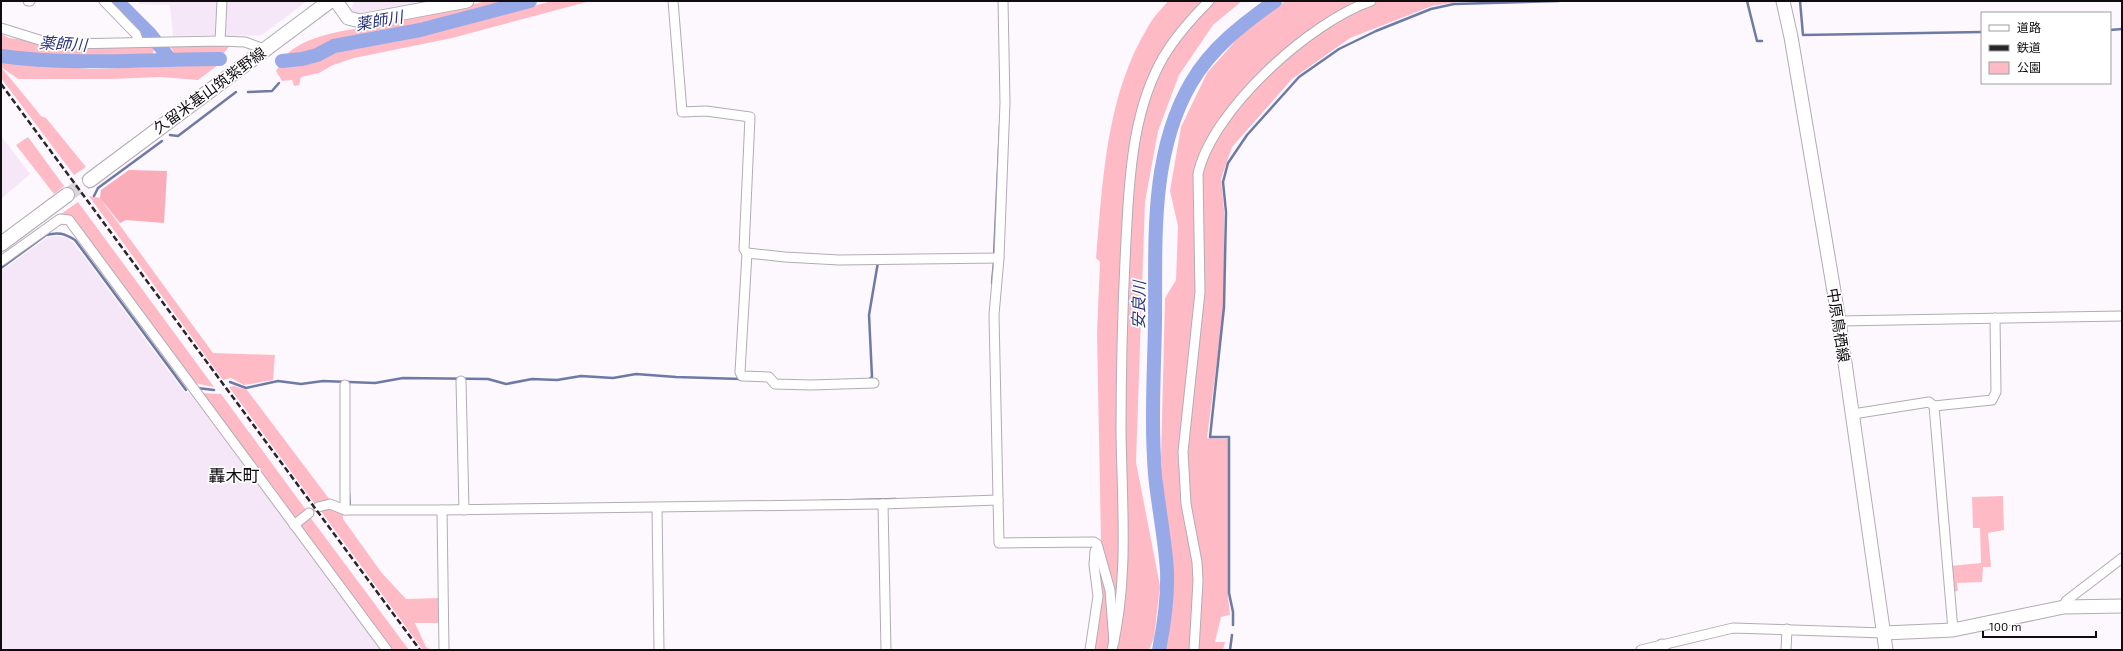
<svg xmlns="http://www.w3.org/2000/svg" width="2123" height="651" font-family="'Exo 2','Noto Sans JP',sans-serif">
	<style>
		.built { fill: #f5e7f8 }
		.green { fill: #febbc6 }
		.forest { fill: #faacb9 }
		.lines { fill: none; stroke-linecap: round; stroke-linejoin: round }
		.stream { stroke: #6e7aa6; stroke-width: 2.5 }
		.river { stroke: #97a9e7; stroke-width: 14 }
		.primary-tunnel { stroke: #d9d4da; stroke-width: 14; stroke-dasharray: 14 7; stroke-linecap: butt }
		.street-casing { stroke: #b3abb5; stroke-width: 11 }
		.secondary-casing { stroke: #b3abb5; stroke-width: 15 }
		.primary-casing { stroke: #b3abb5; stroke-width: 16 }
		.street { stroke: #fff; stroke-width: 9 }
		.secondary { stroke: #fff; stroke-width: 13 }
		.primary { stroke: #fff; stroke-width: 14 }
		.rail { stroke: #29252a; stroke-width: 2.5; stroke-dasharray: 6 3; stroke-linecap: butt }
		.labels { text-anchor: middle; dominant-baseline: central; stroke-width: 3.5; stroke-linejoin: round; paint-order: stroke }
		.street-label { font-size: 15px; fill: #0f0c10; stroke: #fff }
		.water-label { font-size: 16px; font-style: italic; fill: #2a357e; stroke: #fff }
		.quarter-label { font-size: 17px; fill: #0f0c10; stroke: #fff }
	</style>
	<rect width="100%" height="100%" fill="#fdf7fe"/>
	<g class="built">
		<polygon points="139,1 219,1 217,35 173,36 170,5 139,4"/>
		<polygon points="225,1 307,1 262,35 222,36"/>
		<polygon points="354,1 441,1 372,15 355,14 350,11"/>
		<polygon points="1,136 30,174 1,199"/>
		<polygon points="56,236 65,237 73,242 184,392 194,394 383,650 1,650 1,271 48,237"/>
	</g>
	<g class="green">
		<path d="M 486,1 L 510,1 L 451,17 L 337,39 L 303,54 L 288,53 C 313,32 352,30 384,24 C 418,17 452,10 486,1 Z"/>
		<polygon points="552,1 590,1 452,38 354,58 333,65 319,73 301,77 299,85 294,86 292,80 282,81 276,71 280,65 301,65 313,63 338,51 448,29"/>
		<path d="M 1168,1 L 1242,1 L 1213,25 L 1179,75 L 1158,131 L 1145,202 L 1136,462 L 1160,586 L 1154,638 L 1149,650 L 1092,650 L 1096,567 L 1101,540 L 1097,333 L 1100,262 L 1096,258 C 1103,178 1106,95 1149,25 C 1154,16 1162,9 1168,1 Z"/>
		<polygon points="1286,1 1464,1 1432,6 1350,38 1292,79 1232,147 1221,179 1224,210 1224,305 1207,438 1228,439 1228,596 1230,615 1221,617 1215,642 1225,642 1223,650 1164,650 1171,615 1173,568 1164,504 1161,457 1165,298 1176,280 1178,226 1170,191 1181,127 1207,73 1254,20"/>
		<polygon points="1,34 9,38 28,40 61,48 155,47 152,55 104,60 1,50"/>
		<polygon points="216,45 229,47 222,55 175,54 170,46"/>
		<polygon points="1,63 92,69 218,65 198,80 161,77 111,79 18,79 1,67 41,116 46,118 86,167 74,175 1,78"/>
		<polygon points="28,137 64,186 54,194 16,145"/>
		<polygon points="89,196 100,198 213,353 275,355 273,380 244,385 231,378 223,380"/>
		<polygon points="78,202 214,387 194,383 71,217 61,214"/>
		<polygon points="234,386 247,390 330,500 314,503 229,387"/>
		<polygon points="200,393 221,394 306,510 295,518"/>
		<polygon points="2003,496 2004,530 1988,533 1991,567 1983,567 1982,582 1957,583 1958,591 1952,592 1950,566 1981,563 1980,528 1973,528 1972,497"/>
		<polygon points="329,507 343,514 343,519 381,572 406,599 439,598 440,623 415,623 426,647 432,650 423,650 320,510"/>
		<polygon points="310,517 409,650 392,650 300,525"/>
	</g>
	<polygon class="forest" points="129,170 167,171 164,223 126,220 120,223 100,198 101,190"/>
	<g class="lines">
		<g class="stream">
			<polyline points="1747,1 1757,41 1762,41"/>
			<polyline points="1800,1 1803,35 1982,32"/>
			<polyline points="2110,30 2122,29"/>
			<polyline points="248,92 272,91 279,83"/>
			<polyline points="170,135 178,136 236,92"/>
			<polyline points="94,196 98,188 162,141"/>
			<polyline points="994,257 1000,126"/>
			<path d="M 1,268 L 46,235 C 58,232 64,233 75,240 L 186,390"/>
			<polyline points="992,283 994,262"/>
			<polyline points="868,380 872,377 869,315 878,262"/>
			<polyline points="230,382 246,388 278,381 301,384 323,381 375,383 403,378 488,379 506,384 532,379 557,380 581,376 613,378 636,374 676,377 741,379"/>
			<polyline points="197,388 214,390"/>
			<polyline points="349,493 350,508"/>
			<polyline points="822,501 896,499"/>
			<polyline points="1233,625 1233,612 1229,593 1229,437 1210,437 1224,307 1226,212 1223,182 1228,163 1247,135 1299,77 1339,49 1376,31 1431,9 1454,4 1559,1"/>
			<polyline points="1230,650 1232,635"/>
		</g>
		<g class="river">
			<polyline points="117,1 150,34 170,59"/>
			<path d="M 1,56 C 74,66 147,59 220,59"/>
			<polyline points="282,61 302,59 317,55 334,46 420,30 530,1"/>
			<path d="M 1159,650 C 1164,625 1168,597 1167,571 C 1165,538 1158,506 1155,474 C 1151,424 1154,374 1155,324 C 1156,244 1149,155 1191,83 C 1211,48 1243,24 1275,1"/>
		</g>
		<polyline class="primary-tunnel" points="67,195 90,180"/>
		<defs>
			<g id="street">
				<polyline points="28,1 30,1"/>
				<polyline points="104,1 136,34 139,42"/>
				<polyline points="673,1 682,112 706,111 750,117 744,249 747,253 785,257 839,260 999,258"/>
				<polyline points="1003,1 1005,103 999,258 994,315 999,543 1094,542 1097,544 1110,590 1114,642"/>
				<polyline points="1,28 46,42 68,44 220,41 245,42 264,49"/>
				<polyline points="220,41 222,1"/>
				<polyline points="747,253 740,372 742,376 769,377 775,384 811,385 874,383"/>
				<polyline points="1,261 60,219 69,220 387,650"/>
				<polyline points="1839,321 2122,316"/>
				<polyline points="461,381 464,510"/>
				<polyline points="345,385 345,510"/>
				<polyline points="1934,406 1992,400 1996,392 1995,318"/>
				<polyline points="1853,414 1929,402 1934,406 1953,630"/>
				<polyline points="883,504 886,650"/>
				<polyline points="318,507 330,504 345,510 442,510 883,504 998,500"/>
				<polyline points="657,508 659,650"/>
				<polyline points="442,510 444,650"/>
				<polyline points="294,525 309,513"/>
				<polyline points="2064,607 2066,601 2122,558"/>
				<polyline points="1090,650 1098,596 1094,565 1095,551"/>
				<path d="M 1112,650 C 1129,579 1122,504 1121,432 C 1121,362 1123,292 1127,222 C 1130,167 1135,105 1164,56 C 1176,36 1192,18 1209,1"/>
				<path d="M 1194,650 L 1198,581 L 1197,562 L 1186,504 L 1183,452 L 1200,292 L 1198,174 C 1212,110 1310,22 1371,1"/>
				<polyline points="1641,650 1733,628 1884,633"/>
				<polyline points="1786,650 1787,629"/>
			</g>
			<g id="secondary">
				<polyline points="336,1 348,18 360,21 467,1"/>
				<polyline points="1783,1 1791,37 1839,321 1886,650"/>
				<polyline points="1884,633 1953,630 2064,607 2122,606"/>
				<polyline points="1662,650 1662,646"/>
			</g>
			<g id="primary">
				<polyline points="90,180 330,1"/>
				<polyline points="1,244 67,195"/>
			</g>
		</defs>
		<use href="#street" class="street-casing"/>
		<use href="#secondary" class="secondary-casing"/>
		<use href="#primary" class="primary-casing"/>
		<use href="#street" class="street"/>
		<use href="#secondary" class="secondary"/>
		<use href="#primary" class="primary"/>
		<polyline class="rail" points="1,84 420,650"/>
	</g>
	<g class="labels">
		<g class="street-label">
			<text transform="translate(209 90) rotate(-36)">久留米基山筑紫野線</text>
			<text transform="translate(1839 325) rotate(81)">中原鳥栖線</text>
		</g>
		<g class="water-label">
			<text transform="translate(379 20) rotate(-10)">薬師川</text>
			<text transform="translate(63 43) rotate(3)">薬師川</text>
			<text transform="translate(1138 305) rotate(-89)">安良川</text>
		</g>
		<g class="quarter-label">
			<text x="234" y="475">轟木町</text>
		</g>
	</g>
	<rect width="2123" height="651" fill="none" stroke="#0f0c10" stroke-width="4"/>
	<rect x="1981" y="12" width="130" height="72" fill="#ffffff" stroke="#9f9e9f"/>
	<rect x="1989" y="25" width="20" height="6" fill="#ffffff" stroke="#9f9e9f"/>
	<text x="2017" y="32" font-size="12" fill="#0f0c10">道路</text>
	<rect x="1989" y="45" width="20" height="6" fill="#29252a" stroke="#9f9e9f"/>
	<text x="2017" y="52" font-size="12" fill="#0f0c10">鉄道</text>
	<rect x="1989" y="62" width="20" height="12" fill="#febbc6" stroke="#9f9e9f"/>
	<text x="2017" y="72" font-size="12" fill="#0f0c10">公園</text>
	<path d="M1983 631v6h113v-6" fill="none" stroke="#0f0c10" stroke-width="2"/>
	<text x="1989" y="631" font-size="12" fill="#0f0c10" stroke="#ffffff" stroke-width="3" paint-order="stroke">100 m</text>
</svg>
